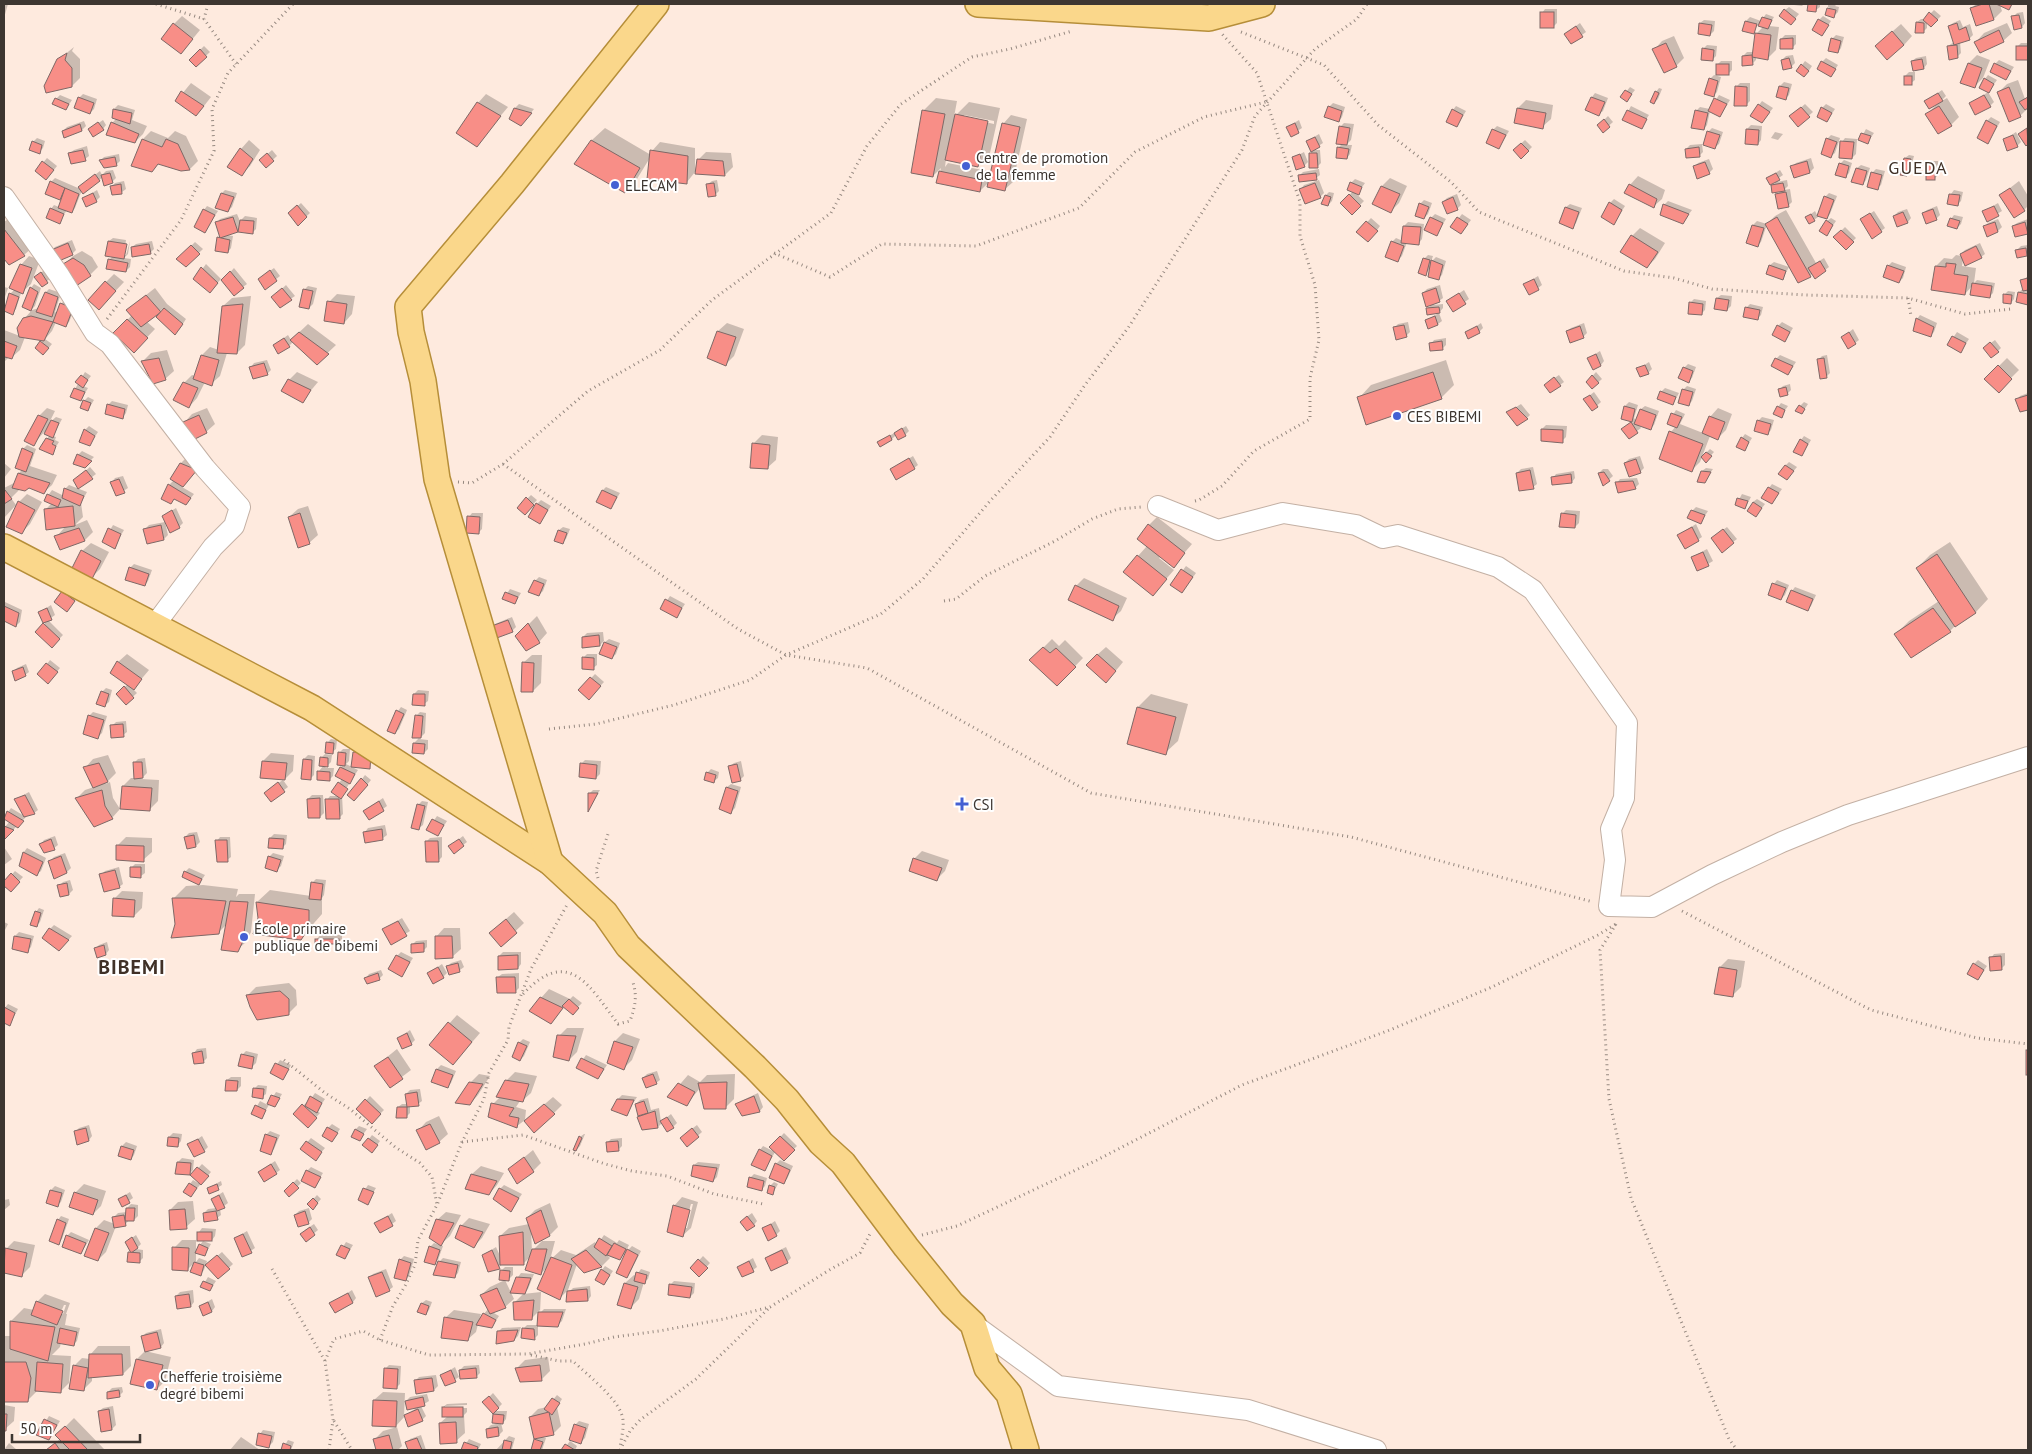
<svg xmlns="http://www.w3.org/2000/svg" width="2032" height="1454" font-family="'PT Sans',sans-serif">
	<style>
		.shadow { fill: #0003; fill-rule: evenodd }
		.building { fill: #f88e87; stroke: #7e6866 }
		.lines { fill: none; stroke-linecap: round; stroke-linejoin: round }
		.minor-casing { stroke: #c3b0a4; stroke-width: 22 }
		.major-casing { stroke: #b68e39; stroke-width: 28 }
		.path { stroke: #968980; stroke-width: 3; stroke-dasharray: 1 4; stroke-linecap: butt }
		.minor { stroke: #fff; stroke-width: 20 }
		.major { stroke: #fad78b; stroke-width: 25 }
		.poi-dot { fill: #4460d3; stroke: #fff; stroke-width: 2 }
		.labels { text-anchor: middle; dominant-baseline: central; stroke-width: 4; stroke-linejoin: round; paint-order: stroke }
		.poi-label { font-size: 15px; fill: #3d3631; stroke: #fff; text-anchor: start }
		.quarter-label { font-size: 18px; letter-spacing: 1px; fill: #403127; stroke: #fff }
		.district-label { font-size: 20px; font-weight: bold; letter-spacing: 1px; fill: #403127; stroke: #fff }
	</style>
	<rect width="100%" height="100%" fill="#feeade"/>
	<g class="shadow">
		<polygon points="4,4 8,4 4,18"/>
		<polygon points="1794,4 1804,4 1802,6 1794,5"/>
		<polygon points="1809,4 1820,4 1820,7 1816,10 1809,9"/>
		<polygon points="1828,4 1837,4 1835,6 1839,7 1838,12 1834,16 1828,8 1830,7 1828,7"/>
		<polygon points="1976,4 2013,4 2009,8 2000,5 2002,11 1994,19 1972,8"/>
		<polygon points="1789,7 1799,14 1794,20 1785,10"/>
		<polygon points="1545,9 1557,9 1557,23 1553,27 1542,13"/>
		<polygon points="1934,10 1941,16 1931,26 1927,22 1927,28 1923,32 1917,22 1921,19 1925,19"/>
		<polygon points="2023,12 2025,23 2022,27 2013,17 2017,13"/>
		<polygon points="1766,14 1774,17 1769,26 1779,27 1776,50 1768,58 1756,57 1756,60 1752,64 1743,56 1747,52 1754,52 1756,34 1764,26 1758,24 1753,33 1744,30 1746,21 1750,17 1761,21"/>
		<polygon points="182,16 200,30 181,53 174,24"/>
		<polygon points="1823,16 1831,21 1822,35 1819,20"/>
		<polygon points="1704,20 1715,21 1714,31 1710,35 1700,23"/>
		<polygon points="1960,20 1963,27 1970,24 1973,35 1969,39 1960,42 1961,53 1957,57 1948,46 1954,42 1949,26 1953,23"/>
		<polygon points="1580,23 1586,32 1571,43 1565,34"/>
		<polygon points="2007,23 2012,33 2003,41 1976,42 1984,33"/>
		<polygon points="1901,24 1912,36 1904,45 1885,38"/>
		<polygon points="1785,35 1796,35 1796,44 1793,47 1781,39"/>
		<polygon points="1836,35 1844,37 1841,48 1838,52 1832,39"/>
		<polygon points="1674,36 1684,58 1676,66 1654,50 1662,41"/>
		<polygon points="2021,43 2028,43 2028,59 2017,59 2018,46"/>
		<polygon points="1707,45 1717,46 1716,56 1712,60 1703,49"/>
		<polygon points="204,46 210,52 196,65 190,60"/>
		<polygon points="74,47 72,51 80,59 80,78 72,86 58,60"/>
		<polygon points="1793,55 1795,63 1791,67 1782,60 1786,56"/>
		<polygon points="1977,55 1990,60 1983,78 1974,87 1962,82 1969,63"/>
		<polygon points="1926,56 1927,64 1924,68 1912,61 1916,58"/>
		<polygon points="1826,58 1838,65 1831,76 1822,62"/>
		<polygon points="1999,60 2014,67 2006,79 1995,64"/>
		<polygon points="1721,61 1732,61 1732,70 1729,73 1717,65"/>
		<polygon points="1805,61 1812,66 1808,72 1802,65"/>
		<polygon points="1909,72 1915,72 1915,80 1911,83 1905,76"/>
		<polygon points="1714,75 1721,77 1717,92 1713,96 1710,79"/>
		<polygon points="1988,75 1997,80 1989,91 1985,79"/>
		<polygon points="2018,80 2025,99 2028,96 2028,108 2020,116 1999,92 2007,84"/>
		<polygon points="1784,82 1792,84 1789,95 1785,99 1778,97 1780,86"/>
		<polygon points="191,83 211,97 204,106 177,100"/>
		<polygon points="1740,83 1750,83 1750,101 1746,105 1736,87"/>
		<polygon points="1630,87 1635,90 1627,100 1622,97"/>
		<polygon points="1659,88 1662,89 1658,99 1654,103 1656,92"/>
		<polygon points="1942,90 1946,96 1940,102 1947,98 1959,117 1951,125 1927,114 1938,103 1926,101"/>
		<polygon points="1988,92 1994,102 1990,106 1970,104"/>
		<polygon points="1595,93 1608,98 1603,111 1599,114 1592,97"/>
		<polygon points="83,94 97,99 94,109 90,113 79,98"/>
		<polygon points="486,94 508,107 476,145 478,103"/>
		<polygon points="60,95 72,100 66,109 56,99"/>
		<polygon points="1719,95 1730,100 1720,116 1710,111 1707,125 1704,129 1696,111 1700,107 1710,109"/>
		<path d="M 936,98 L 957,101 L 954,117 L 969,102 L 1000,108 L 990,153 L 977,166 L 946,159 L 945,167 L 948,163 L 992,172 L 1003,124 L 1011,115 L 1027,119 L 1013,182 L 1004,190 L 990,181 L 980,191 L 938,182 L 941,168 L 933,176 L 924,110 ZM 964,115 L 994,121 L 994,124 L 964,117 Z"/>
		<polygon points="1526,100 1553,105 1551,119 1542,127 1518,108"/>
		<polygon points="1762,101 1773,108 1762,122 1759,105"/>
		<polygon points="1333,103 1345,107 1342,117 1339,121 1329,107"/>
		<polygon points="519,104 534,109 525,120 515,108"/>
		<polygon points="1805,104 1813,112 1798,125 1795,113"/>
		<polygon points="1826,104 1835,109 1827,121 1822,108"/>
		<polygon points="118,105 135,110 132,120 147,126 143,134 135,142 112,123 117,118 114,117 114,109"/>
		<polygon points="1456,106 1466,111 1457,126 1453,110"/>
		<polygon points="1631,106 1649,115 1641,127 1624,119"/>
		<polygon points="1608,116 1613,122 1603,131 1602,122"/>
		<polygon points="1991,117 2000,122 1988,143 1987,121"/>
		<polygon points="103,120 106,125 103,129 94,126"/>
		<polygon points="1299,120 1302,128 1291,135 1287,127"/>
		<polygon points="84,121 86,126 82,130 65,136 63,131 67,127"/>
		<polygon points="1344,123 1354,124 1351,140 1346,145 1352,145 1350,154 1347,158 1338,148 1343,143 1340,127"/>
		<polygon points="1751,125 1762,126 1761,140 1758,144 1747,129"/>
		<polygon points="1497,126 1509,131 1499,148 1493,130"/>
		<polygon points="605,128 651,155 652,151 660,142 695,148 695,170 697,171 698,160 706,152 731,153 733,167 725,175 695,172 687,182 651,156 637,179 625,192 576,164 592,140"/>
		<polygon points="1712,128 1723,132 1719,144 1715,147 1708,132"/>
		<polygon points="1866,129 1874,133 1867,143 1860,140"/>
		<polygon points="151,131 168,138 175,131 186,136 198,161 190,169 181,170 159,163 152,171 133,165 143,139"/>
		<polygon points="1775,132 1783,134 1778,140 1771,138"/>
		<polygon points="2016,132 2021,142 2017,146 2004,140"/>
		<polygon points="1319,134 1323,143 1312,150 1320,150 1321,163 1317,167 1310,154 1312,151 1307,141"/>
		<polygon points="1831,135 1840,138 1835,153 1831,156 1827,139"/>
		<polygon points="37,138 45,141 43,148 39,152 33,142"/>
		<polygon points="1845,138 1857,139 1856,154 1852,158 1842,142"/>
		<polygon points="249,140 260,150 250,166 242,174 228,167 241,149"/>
		<polygon points="1525,140 1532,147 1521,158 1514,150"/>
		<polygon points="1702,144 1703,152 1699,156 1686,149 1690,145"/>
		<polygon points="87,146 89,156 85,159 70,153 74,150"/>
		<polygon points="272,150 277,156 266,166 264,157"/>
		<polygon points="1304,152 1308,162 1304,166 1293,158"/>
		<polygon points="119,154 120,161 116,165 101,160 104,157"/>
		<polygon points="1909,155 1914,156 1910,171 1906,175 1905,158"/>
		<polygon points="47,158 57,166 50,175 36,171"/>
		<polygon points="1811,158 1814,168 1810,172 1795,177 1792,167 1796,163"/>
		<polygon points="1709,159 1713,169 1709,173 1694,167 1698,163"/>
		<polygon points="1844,160 1852,163 1849,173 1845,177 1840,164"/>
		<polygon points="1931,161 1938,161 1938,175 1935,178 1927,164"/>
		<polygon points="1861,165 1870,168 1866,180 1863,184 1857,168"/>
		<polygon points="1319,169 1320,175 1316,178 1299,176 1303,172"/>
		<polygon points="1876,169 1885,171 1881,185 1877,188 1872,173"/>
		<polygon points="113,170 116,178 112,182 103,177 83,192 82,190 75,208 72,212 67,210 59,222 51,209 54,205 59,207 62,200 46,193 51,182 55,178 78,188 100,171 102,175 106,171"/>
		<polygon points="1780,170 1783,175 1770,184 1767,178"/>
		<polygon points="1638,176 1665,190 1662,199 1653,207 1630,185"/>
		<polygon points="1390,178 1407,186 1399,203 1391,211 1374,203 1382,186"/>
		<polygon points="1355,179 1365,183 1358,193 1353,191 1364,201 1352,213 1342,203 1353,191 1351,183"/>
		<polygon points="717,180 719,191 715,195 708,184 712,181"/>
		<polygon points="1319,180 1324,193 1320,197 1301,189 1304,185"/>
		<polygon points="1787,180 1788,186 1784,190 1790,189 1792,202 1788,206 1777,195 1781,190 1772,186 1776,182"/>
		<polygon points="124,181 126,189 122,192 111,187 115,183"/>
		<polygon points="2019,181 2028,196 2028,206 2024,210 2001,195"/>
		<polygon points="97,190 100,197 96,201 84,198"/>
		<polygon points="225,190 237,193 232,207 228,211 222,193"/>
		<polygon points="1954,190 1963,192 1961,201 1957,205 1949,203 1951,194"/>
		<polygon points="1329,192 1334,193 1332,201 1328,205 1326,195"/>
		<polygon points="1829,193 1837,196 1830,214 1826,218 1825,197"/>
		<polygon points="1457,194 1461,205 1457,209 1443,202 1447,198"/>
		<polygon points="1614,199 1625,206 1614,223 1610,203"/>
		<polygon points="1424,200 1432,203 1428,214 1424,218 1420,204"/>
		<polygon points="1668,201 1692,210 1686,218 1661,214 1665,204"/>
		<polygon points="301,203 310,213 298,224 293,210"/>
		<polygon points="1998,203 2002,211 1987,220 1983,212"/>
		<polygon points="1570,204 1582,208 1576,223 1572,227 1561,223 1566,207"/>
		<polygon points="207,206 218,211 205,231 204,210"/>
		<polygon points="1937,206 1940,215 1936,219 1923,213 1927,210"/>
		<polygon points="1907,209 1911,218 1908,222 1894,216 1898,212"/>
		<polygon points="1786,210 1816,263 1824,258 1829,267 1816,277 1813,273 1810,276 1767,224 1775,216"/>
		<polygon points="1815,211 1818,217 1814,220 1807,217"/>
		<polygon points="1874,211 1885,228 1881,231 1861,220"/>
		<polygon points="237,214 240,221 245,216 257,218 256,229 252,233 238,231 226,235 233,236 231,248 228,252 218,238 221,235 217,223 220,219"/>
		<polygon points="1435,214 1446,219 1437,234 1431,218"/>
		<polygon points="1462,214 1471,220 1464,229 1452,227"/>
		<polygon points="1954,215 1963,217 1961,224 1957,228 1951,219"/>
		<polygon points="10,218 33,247 24,255 9,264 4,257 4,222"/>
		<polygon points="1371,218 1380,226 1372,237 1358,232"/>
		<polygon points="1831,218 1836,221 1827,234 1827,221"/>
		<polygon points="1998,219 2002,227 1998,231 1984,227 1988,223"/>
		<polygon points="2028,219 2027,233 2013,226 2017,223"/>
		<polygon points="1757,221 1767,224 1761,242 1757,246 1748,242 1753,225"/>
		<polygon points="1408,222 1424,224 1422,239 1419,243 1407,242 1402,256 1398,260 1392,242 1396,238 1403,241 1404,226"/>
		<polygon points="1845,227 1856,238 1846,248 1835,237"/>
		<polygon points="1640,228 1665,243 1655,259 1647,267 1632,236"/>
		<polygon points="113,238 126,240 124,255 126,255 130,241 128,254 124,258 131,259 130,267 126,271 109,260 113,256 109,241"/>
		<polygon points="72,240 76,250 72,254 51,251 55,247"/>
		<polygon points="152,241 154,249 150,253 132,247 136,244"/>
		<polygon points="195,242 203,249 186,265 178,259"/>
		<polygon points="1980,243 1985,254 1981,257 1963,259 1962,266 1976,268 1974,283 1977,280 1995,283 1993,293 1989,297 1972,286 1965,294 1936,266 1944,258 1952,259 1956,255 1962,256 1961,254 1965,250"/>
		<polygon points="2028,245 2028,253 2026,255 2017,250 2021,246"/>
		<polygon points="82,251 92,257 98,267 90,275 65,264 73,256"/>
		<polygon points="1428,255 1433,256 1431,262 1436,257 1446,261 1442,275 1438,278 1431,268 1425,274 1424,259"/>
		<polygon points="29,256 40,260 31,284 21,293 16,309 12,313 10,294 15,289 21,265"/>
		<polygon points="1774,262 1789,267 1783,278 1770,265"/>
		<polygon points="1892,262 1906,267 1903,278 1899,282 1888,266"/>
		<polygon points="206,264 221,279 214,287 195,279"/>
		<polygon points="234,268 247,284 243,287 223,280"/>
		<polygon points="274,268 280,276 265,288 263,276"/>
		<polygon points="45,269 51,278 42,285 40,274"/>
		<polygon points="114,274 124,282 107,300 106,282"/>
		<polygon points="1538,276 1542,285 1530,294 1525,284"/>
		<polygon points="2028,276 2028,288 2025,289 2028,290 2028,303 2018,301 2019,292 2024,288 2022,281"/>
		<polygon points="34,284 41,288 35,306 31,310 31,288"/>
		<polygon points="286,285 295,296 280,306 273,297"/>
		<polygon points="1440,285 1443,298 1439,301 1423,293 1427,289"/>
		<polygon points="308,286 317,288 313,304 309,308 304,290"/>
		<polygon points="4,287 8,288 4,300"/>
		<polygon points="155,288 167,304 186,319 179,330 158,317 164,308 146,321 155,329 134,351 115,333 132,315 127,310"/>
		<polygon points="49,289 61,293 55,312 58,313 61,304 65,300 76,305 69,322 65,326 56,322 52,331 45,339 52,344 47,350 41,342 43,340 25,337 20,350 11,358 9,357 4,362 4,330 20,336 24,319 32,310 39,308 46,292"/>
		<polygon points="1464,290 1469,299 1453,310 1448,301"/>
		<polygon points="2008,291 2015,292 2014,299 2011,303 2004,295"/>
		<polygon points="337,294 355,296 352,314 344,323 329,302"/>
		<polygon points="1721,295 1732,296 1731,306 1727,310 1717,298"/>
		<polygon points="251,296 245,345 237,353 227,353 220,376 211,384 205,382 197,398 189,407 184,383 192,375 196,376 202,355 210,347 219,350 223,306 232,298"/>
		<polygon points="1694,299 1706,301 1705,310 1701,314 1690,303"/>
		<polygon points="1433,303 1433,305 1443,304 1443,308 1439,313 1442,321 1438,324 1429,327 1427,320 1437,314 1427,309"/>
		<polygon points="1750,304 1763,307 1761,315 1758,318 1746,308"/>
		<polygon points="1920,315 1937,323 1934,332 1930,336 1917,319"/>
		<polygon points="1408,322 1410,332 1406,336 1394,328 1398,324"/>
		<polygon points="1782,322 1793,328 1785,341 1778,326"/>
		<polygon points="727,323 744,329 734,356 726,364 709,358 718,331"/>
		<polygon points="1481,323 1483,328 1479,332 1466,333"/>
		<polygon points="1584,323 1587,333 1583,337 1567,331 1571,328"/>
		<polygon points="308,324 336,345 317,363 293,342 289,346 274,345 288,335 291,340"/>
		<polygon points="1853,329 1859,340 1855,343 1843,337"/>
		<polygon points="1957,332 1969,339 1961,351 1948,345"/>
		<polygon points="1446,338 1446,345 1443,348 1431,344 1434,340"/>
		<polygon points="1995,340 2001,348 1998,351 1988,345"/>
		<polygon points="167,350 174,371 165,379 143,361 151,353"/>
		<polygon points="1600,351 1604,361 1601,365 1589,358"/>
		<polygon points="1780,355 1796,362 1788,374 1776,359"/>
		<polygon points="1827,355 1830,373 1826,377 1818,360 1822,356"/>
		<polygon points="2007,358 2019,370 1998,391 1986,379"/>
		<polygon points="267,360 271,370 267,374 251,367 254,363"/>
		<polygon points="1446,360 1454,385 1441,398 1359,398 1371,385"/>
		<polygon points="1649,362 1652,369 1648,373 1638,369"/>
		<polygon points="1688,364 1696,367 1692,378 1688,382 1684,368"/>
		<polygon points="85,372 91,376 83,386 88,388 81,400 75,389"/>
		<polygon points="297,372 318,382 302,401 289,380"/>
		<polygon points="1596,372 1602,379 1592,388 1587,382"/>
		<polygon points="1559,375 1564,382 1560,385 1550,381"/>
		<polygon points="1790,384 1791,390 1787,394 1779,390 1783,386"/>
		<polygon points="1687,386 1696,389 1692,401 1688,405 1683,390"/>
		<polygon points="1665,388 1679,393 1673,404 1661,392"/>
		<polygon points="1594,392 1601,402 1592,410 1589,396"/>
		<polygon points="2028,393 2028,408 2021,411 2017,400 2020,396"/>
		<polygon points="88,397 94,400 88,410 84,401"/>
		<polygon points="112,401 128,405 126,413 123,417 108,405"/>
		<polygon points="1629,402 1638,405 1634,418 1637,422 1641,409 1645,406 1659,411 1654,425 1650,429 1638,424 1641,428 1629,437 1623,429 1633,421 1622,418 1625,406"/>
		<polygon points="1804,402 1808,404 1802,413 1800,406"/>
		<polygon points="1781,403 1788,406 1781,416 1778,407"/>
		<polygon points="1521,404 1530,415 1527,418 1508,412"/>
		<polygon points="47,408 55,411 49,423 56,417 62,419 53,436 56,437 55,440 59,442 52,453 47,439 50,435 44,432 33,445 39,416"/>
		<polygon points="207,408 215,424 206,432 184,423 192,414"/>
		<polygon points="1718,408 1732,414 1726,430 1718,438 1710,436 1700,462 1692,470 1671,432 1676,426 1668,423 1676,410 1685,414 1680,424 1703,433 1710,417"/>
		<polygon points="1762,417 1774,420 1771,430 1767,434 1758,421"/>
		<polygon points="1546,425 1567,426 1566,437 1562,441 1542,429"/>
		<polygon points="89,426 98,432 90,444 85,430"/>
		<polygon points="906,426 909,431 905,435 896,435 892,439 879,442"/>
		<polygon points="1745,434 1752,438 1745,449 1742,438"/>
		<polygon points="762,435 778,437 776,460 767,468 753,444"/>
		<polygon points="1804,436 1811,440 1802,455 1801,440"/>
		<polygon points="27,445 36,449 30,466 57,475 52,485 43,493 29,487 20,489 11,498 16,505 4,518 4,488 14,483 15,484 19,473 23,469 23,449"/>
		<polygon points="1710,449 1714,452 1706,461 1707,452"/>
		<polygon points="82,451 94,457 85,466 78,455"/>
		<polygon points="189,455 204,462 182,487 194,494 186,504 169,485 174,480 181,463"/>
		<polygon points="913,456 918,465 914,468 892,469"/>
		<polygon points="1640,456 1644,468 1640,472 1625,463 1629,459"/>
		<polygon points="1789,462 1797,467 1787,479 1786,465"/>
		<polygon points="4,463 11,469 4,478"/>
		<polygon points="90,467 96,474 79,487 78,477"/>
		<polygon points="1533,467 1537,484 1533,487 1517,473 1521,469"/>
		<polygon points="1706,468 1713,469 1704,482 1702,471"/>
		<polygon points="1603,469 1608,469 1613,476 1604,484 1599,473"/>
		<polygon points="1574,471 1575,478 1572,482 1553,478 1556,474"/>
		<polygon points="123,476 128,488 117,495 112,482 115,478"/>
		<polygon points="1637,478 1639,484 1635,488 1617,483 1620,479"/>
		<polygon points="1772,484 1782,489 1772,503 1769,488"/>
		<polygon points="69,485 87,492 81,503 83,517 75,525 87,520 93,532 85,540 61,548 56,537 66,526 45,510 52,503 45,500 52,490 64,496 65,489"/>
		<polygon points="606,487 620,493 611,508 603,490"/>
		<polygon points="27,494 42,502 30,524 22,532 19,502"/>
		<polygon points="1742,494 1751,497 1745,508 1736,505"/>
		<polygon points="531,495 537,500 525,513 519,507"/>
		<polygon points="1757,499 1765,504 1756,516 1753,502"/>
		<polygon points="541,500 551,506 540,522 537,504"/>
		<polygon points="308,506 318,535 309,543 289,517 298,509"/>
		<polygon points="1696,507 1708,511 1701,522 1692,511"/>
		<polygon points="176,508 183,523 179,527 163,516"/>
		<polygon points="1566,510 1580,511 1579,523 1575,527 1562,514"/>
		<polygon points="472,513 483,513 482,529 478,533 469,517"/>
		<polygon points="1157,517 1192,544 1173,566 1161,556 1159,558 1174,570 1153,594 1138,556 1147,546 1149,525"/>
		<polygon points="165,522 168,535 164,539 148,542 145,529 149,525"/>
		<polygon points="1696,524 1702,537 1685,548 1678,535"/>
		<polygon points="113,525 124,530 114,547 103,542"/>
		<polygon points="563,527 570,529 566,539 562,542 556,540 559,530"/>
		<polygon points="1727,527 1737,539 1733,542 1716,535"/>
		<polygon points="1950,542 1988,599 1976,612 1958,623 1950,631 1912,656 1896,634 1909,621 1939,601 1917,568 1930,555"/>
		<polygon points="91,543 109,552 100,569 92,577 82,551"/>
		<polygon points="1707,549 1713,561 1698,570 1692,557"/>
		<polygon points="134,564 152,570 148,581 145,585 130,568"/>
		<polygon points="1186,566 1196,573 1185,588 1172,585"/>
		<polygon points="539,577 547,580 543,591 539,595 535,581"/>
		<polygon points="1084,578 1127,598 1121,611 1112,619 1076,586"/>
		<polygon points="1777,580 1789,585 1785,595 1781,599 1774,584"/>
		<polygon points="1795,587 1816,595 1811,606 1807,610 1792,591"/>
		<polygon points="510,589 521,593 515,603 504,598"/>
		<polygon points="63,592 78,597 71,606"/>
		<polygon points="670,596 685,604 677,616 662,608"/>
		<polygon points="5,602 22,610 20,622 16,626 4,620"/>
		<polygon points="51,605 55,615 48,620 63,635 52,646 37,632 45,624 40,612"/>
		<polygon points="537,616 547,633 539,642 525,628"/>
		<polygon points="512,617 516,627 512,631 491,627 495,624"/>
		<polygon points="603,632 604,641 600,645 583,637 587,633"/>
		<polygon points="609,639 620,643 616,654 612,658 601,654 605,642"/>
		<polygon points="1052,639 1059,646 1065,640 1083,658 1057,685 1031,660"/>
		<polygon points="1106,647 1123,662 1114,673 1097,655"/>
		<polygon points="127,654 149,670 133,689 137,693 126,703 117,694 128,684 118,662"/>
		<polygon points="587,654 597,654 597,665 593,668 583,658"/>
		<polygon points="532,655 542,655 541,683 533,691 523,663"/>
		<polygon points="50,660 60,668 52,678 47,664"/>
		<polygon points="26,664 29,672 25,675 13,672 17,668"/>
		<polygon points="595,674 604,682 589,698 580,690"/>
		<polygon points="106,688 112,690 109,702 105,705 102,692"/>
		<polygon points="418,690 429,691 428,701 424,704 414,694"/>
		<polygon points="1151,694 1188,704 1178,741 1165,753 1129,744 1138,707"/>
		<polygon points="401,707 407,710 399,729 395,733 389,730 398,711"/>
		<polygon points="93,712 107,716 102,733 98,737 89,716"/>
		<polygon points="420,712 426,713 425,733 419,739 428,740 428,749 424,753 414,752 414,743 420,737 416,716"/>
		<polygon points="126,721 127,732 123,735 112,726 116,722"/>
		<polygon points="331,739 337,740 336,749 332,752 327,743"/>
		<polygon points="343,749 350,749 349,761 346,764 358,770 342,795 343,814 339,818 327,800 330,796 339,796 339,783 342,779 341,767 343,765 339,753"/>
		<polygon points="271,753 294,755 293,771 285,779 263,761"/>
		<polygon points="325,754 332,755 331,762 325,768 334,768 333,776 329,780 319,771 324,765 321,758"/>
		<polygon points="108,755 116,773 105,784 110,782 113,798 120,809 112,818 77,798 85,790 94,787 85,768 93,759"/>
		<polygon points="308,755 315,756 314,775 310,779 304,759"/>
		<polygon points="145,758 147,773 141,779 159,780 158,801 149,810 123,786 131,778 135,778 134,763 138,759"/>
		<polygon points="585,760 601,761 600,774 596,778 581,764"/>
		<polygon points="741,761 744,776 740,780 730,766 734,763"/>
		<polygon points="711,769 719,772 718,778 714,781 707,773"/>
		<polygon points="365,775 371,780 358,796 362,779"/>
		<polygon points="283,780 288,787 271,800 269,789"/>
		<polygon points="731,784 741,787 735,808 731,812 727,787"/>
		<polygon points="593,790 600,790 589,809 589,794"/>
		<polygon points="29,792 38,810 34,813 16,799"/>
		<polygon points="312,795 323,795 324,813 320,817 308,799"/>
		<polygon points="383,798 387,806 369,819 364,811"/>
		<polygon points="422,801 428,802 423,825 419,828 418,805"/>
		<polygon points="11,808 26,817 4,839 4,828 10,821 4,818"/>
		<polygon points="437,816 447,821 438,835 428,829"/>
		<polygon points="385,825 387,835 383,838 365,832 368,828"/>
		<polygon points="197,832 200,842 196,846 185,837 189,833"/>
		<polygon points="274,834 287,835 286,844 282,848 270,838"/>
		<polygon points="55,836 58,845 54,848 45,852 41,844 44,840"/>
		<polygon points="463,836 467,842 463,845 454,843"/>
		<polygon points="126,837 152,838 152,852 143,860 118,845"/>
		<polygon points="220,837 230,837 231,857 227,860 217,841"/>
		<polygon points="442,837 442,857 438,861 426,842 430,838"/>
		<polygon points="4,847 12,859 4,865"/>
		<polygon points="27,848 46,858 41,871 37,874 20,865 24,852"/>
		<polygon points="922,851 949,860 945,871 937,879 914,859"/>
		<polygon points="65,853 71,868 67,872 55,877 50,861 54,857"/>
		<polygon points="273,853 284,856 281,866 277,870 269,857"/>
		<polygon points="135,864 145,864 145,873 141,876 132,867"/>
		<polygon points="119,867 123,884 119,887 101,875 105,871"/>
		<polygon points="189,868 205,875 199,884 185,872"/>
		<polygon points="15,871 23,877 11,890 4,883"/>
		<polygon points="316,879 326,880 324,895 322,898 322,914 300,939 260,919 257,902 270,890 311,896 312,883"/>
		<polygon points="70,880 73,890 69,894 59,886 63,882"/>
		<polygon points="203,885 238,889 236,897 239,894 255,894 251,932 246,942 237,950 227,924 219,932 173,899 186,886"/>
		<polygon points="122,891 143,892 142,908 134,916 114,899"/>
		<polygon points="39,908 44,910 40,922 36,926 36,912"/>
		<polygon points="514,912 524,923 501,945 499,925"/>
		<polygon points="402,918 410,931 391,943 384,929"/>
		<polygon points="4,922 8,924 4,932"/>
		<polygon points="54,925 72,936 63,946 50,929"/>
		<polygon points="444,928 460,928 461,949 452,957 436,937"/>
		<polygon points="19,932 34,936 31,947 27,951 13,948 15,936"/>
		<polygon points="320,935 342,935 342,939 338,943 317,939"/>
		<polygon points="427,940 427,947 423,951 412,945 416,941"/>
		<polygon points="107,942 109,950 106,954 95,949 99,945"/>
		<polygon points="401,952 413,958 402,975 397,956"/>
		<polygon points="503,952 521,952 521,964 518,968 499,956"/>
		<polygon points="2005,953 2005,965 2001,969 1991,958 1994,954"/>
		<polygon points="1728,959 1745,961 1741,987 1732,996 1716,993 1720,967"/>
		<polygon points="461,960 464,967 460,970 449,974 447,967 451,963"/>
		<polygon points="1978,960 1987,966 1978,979 1974,964"/>
		<polygon points="442,964 447,973 443,977 429,973"/>
		<polygon points="381,970 383,975 379,979 366,978 369,974"/>
		<polygon points="519,973 519,988 515,992 498,977 502,974"/>
		<polygon points="289,983 296,990 297,1005 289,1013 247,996 256,987"/>
		<polygon points="549,989 570,999 573,996 582,1003 572,1013 565,1006 551,1023 541,998"/>
		<polygon points="8,1004 18,1009 10,1024 4,1023 4,1009"/>
		<polygon points="457,1015 480,1033 461,1055 430,1045"/>
		<polygon points="567,1028 584,1028 577,1052 569,1060 559,1036"/>
		<polygon points="410,1030 415,1040 411,1044 399,1038"/>
		<polygon points="623,1033 640,1039 632,1060 624,1068 615,1041"/>
		<polygon points="523,1039 530,1042 524,1056 520,1060 519,1043"/>
		<polygon points="206,1048 207,1058 203,1062 194,1053 197,1049"/>
		<polygon points="397,1049 411,1070 390,1086 376,1066"/>
		<polygon points="246,1051 258,1054 256,1063 252,1067 242,1055"/>
		<polygon points="586,1055 607,1065 598,1078 577,1068"/>
		<polygon points="280,1060 291,1065 283,1079 271,1073"/>
		<polygon points="441,1065 456,1071 451,1083 447,1087 433,1081 437,1069"/>
		<polygon points="657,1071 660,1080 656,1083 643,1078 647,1074"/>
		<polygon points="515,1072 537,1076 531,1093 522,1101 520,1101 516,1107 526,1110 525,1120 517,1126 493,1104 500,1097 506,1081"/>
		<polygon points="479,1074 490,1076 478,1095 470,1104 470,1083"/>
		<polygon points="735,1074 734,1099 726,1107 700,1088 687,1104 669,1097 688,1075 700,1082 707,1075"/>
		<polygon points="231,1077 241,1077 241,1086 237,1090 227,1080"/>
		<polygon points="258,1085 267,1086 266,1094 262,1097 254,1089"/>
		<polygon points="420,1089 422,1101 418,1104 410,1105 410,1113 406,1117 398,1107 402,1104 408,1104 406,1094 410,1090"/>
		<polygon points="276,1092 282,1094 275,1106 270,1103 262,1117 253,1113 260,1101 268,1105"/>
		<polygon points="315,1093 325,1099 317,1111 320,1113 308,1126 295,1114 307,1102 308,1103"/>
		<polygon points="758,1093 763,1107 760,1111 743,1115 737,1104 741,1101"/>
		<polygon points="622,1095 637,1097 626,1114 618,1099"/>
		<polygon points="370,1096 384,1110 372,1122 358,1109"/>
		<polygon points="553,1097 562,1105 554,1113 525,1121"/>
		<polygon points="648,1098 651,1110 659,1108 661,1122 671,1114 677,1123 673,1127 662,1123 658,1127 639,1117 642,1114 636,1104 640,1100"/>
		<polygon points="439,1116 448,1134 439,1142 418,1131 426,1122"/>
		<polygon points="332,1124 340,1129 332,1141 328,1128"/>
		<polygon points="89,1125 92,1136 89,1140 75,1132 79,1128"/>
		<polygon points="697,1125 702,1132 687,1145 685,1134"/>
		<polygon points="359,1126 367,1129 359,1140 356,1129"/>
		<polygon points="270,1131 280,1135 274,1149 271,1153 266,1135"/>
		<polygon points="173,1133 182,1134 181,1141 178,1145 169,1137"/>
		<polygon points="784,1133 797,1146 784,1159 771,1147"/>
		<polygon points="584,1134 585,1134 580,1146 576,1150 580,1137"/>
		<polygon points="372,1135 380,1141 375,1148 369,1139"/>
		<polygon points="202,1136 208,1147 204,1151 189,1145"/>
		<polygon points="311,1138 325,1148 319,1155 301,1149"/>
		<polygon points="622,1138 622,1146 619,1149 608,1142 611,1139"/>
		<polygon points="126,1142 137,1146 134,1155 131,1159 120,1155 122,1146"/>
		<polygon points="763,1146 775,1152 765,1170 760,1150"/>
		<polygon points="533,1150 541,1163 533,1171 510,1169"/>
		<polygon points="182,1158 194,1160 193,1170 189,1174 178,1162"/>
		<polygon points="780,1160 793,1166 787,1179 783,1182 776,1164"/>
		<polygon points="275,1161 280,1170 276,1173 259,1172"/>
		<polygon points="698,1162 720,1164 717,1177 713,1181 694,1165"/>
		<polygon points="202,1164 211,1172 194,1192 190,1184 193,1180 198,1183 199,1182 192,1175"/>
		<polygon points="481,1166 504,1173 497,1185 489,1194 466,1188 472,1174"/>
		<polygon points="311,1167 323,1173 315,1186 307,1171"/>
		<polygon points="754,1174 767,1178 765,1186 761,1190 750,1178"/>
		<polygon points="297,1179 301,1183 289,1195 285,1191"/>
		<polygon points="221,1181 222,1185 210,1192 208,1188"/>
		<polygon points="774,1182 778,1184 773,1193 770,1186"/>
		<polygon points="84,1184 106,1191 101,1206 93,1214 75,1193"/>
		<polygon points="368,1185 376,1188 367,1203 359,1199"/>
		<polygon points="504,1185 522,1194 511,1210 500,1189"/>
		<polygon points="55,1186 65,1190 61,1202 57,1205 47,1202 51,1190"/>
		<polygon points="130,1192 133,1198 123,1205 119,1199"/>
		<polygon points="223,1192 228,1203 220,1209 221,1215 217,1218 204,1213 208,1209 217,1208 212,1199"/>
		<polygon points="317,1195 321,1199 313,1208 309,1204"/>
		<path d="M 682,1197 L 698,1202 L 691,1228 L 682,1236 L 674,1206 ZM 691,1204 L 693,1204 L 687,1228 L 684,1228 Z"/>
		<polygon points="9,1199 10,1205 4,1210 4,1200"/>
		<polygon points="193,1201 195,1219 186,1227 170,1210 178,1202"/>
		<polygon points="550,1203 558,1227 550,1235 531,1230 532,1251 542,1241 555,1241 550,1260 561,1250 576,1255 595,1242 597,1245 604,1235 617,1243 619,1240 629,1245 625,1253 632,1246 641,1251 630,1273 627,1277 627,1251 620,1259 607,1255 610,1258 602,1266 584,1272 577,1264 568,1290 560,1298 548,1266 541,1274 531,1256 523,1264 503,1264 499,1267 489,1271 483,1255 496,1247 501,1258 500,1236 509,1228 529,1224 527,1218 535,1210"/>
		<polygon points="131,1204 138,1205 138,1216 134,1220 129,1220 125,1225 116,1226 106,1252 98,1260 86,1255 96,1228 104,1220 115,1224 114,1217 118,1213 127,1212 127,1208"/>
		<polygon points="309,1208 312,1219 308,1223 295,1215 299,1211"/>
		<polygon points="446,1212 461,1215 450,1236 441,1244 437,1220"/>
		<polygon points="392,1213 396,1221 381,1232 376,1223"/>
		<polygon points="752,1213 757,1221 754,1225 745,1218"/>
		<polygon points="61,1216 69,1219 62,1239 58,1243 58,1220"/>
		<polygon points="469,1218 490,1224 482,1238 474,1246 461,1226"/>
		<polygon points="775,1221 780,1231 776,1235 763,1229"/>
		<polygon points="314,1224 318,1230 306,1240 305,1230"/>
		<polygon points="202,1228 216,1229 215,1236 212,1240 199,1232"/>
		<polygon points="247,1231 255,1248 243,1256 235,1238"/>
		<polygon points="71,1232 89,1240 81,1253 67,1236"/>
		<polygon points="136,1235 141,1244 136,1249 143,1250 143,1258 139,1262 129,1253 131,1251 126,1242"/>
		<polygon points="182,1240 196,1240 196,1262 199,1258 207,1261 204,1270 201,1274 192,1271 195,1262 187,1270 174,1248"/>
		<polygon points="14,1241 35,1245 30,1267 22,1275 4,1271 6,1249"/>
		<polygon points="203,1241 211,1244 205,1255 200,1245"/>
		<polygon points="346,1242 353,1245 345,1258 338,1255"/>
		<polygon points="434,1243 443,1246 438,1260 434,1264 430,1247"/>
		<polygon points="786,1247 791,1258 787,1262 766,1258 770,1255"/>
		<polygon points="222,1252 233,1264 219,1277 211,1261"/>
		<polygon points="404,1256 414,1259 409,1276 405,1280 400,1260"/>
		<polygon points="703,1256 710,1263 699,1275 692,1268"/>
		<polygon points="443,1258 461,1262 458,1273 454,1277 439,1262"/>
		<polygon points="753,1258 757,1267 753,1270 738,1267"/>
		<polygon points="605,1266 613,1271 604,1284 602,1270"/>
		<polygon points="505,1267 513,1267 513,1275 509,1279 501,1271"/>
		<polygon points="386,1269 393,1287 389,1290 369,1278 373,1274"/>
		<polygon points="641,1269 650,1272 648,1279 644,1282 639,1299 630,1308 625,1283 634,1275 636,1276"/>
		<polygon points="521,1273 534,1274 528,1289 524,1293 518,1277"/>
		<polygon points="208,1277 216,1281 210,1290 202,1287"/>
		<polygon points="505,1280 514,1299 505,1307 492,1312 499,1316 492,1327 478,1324 476,1332 467,1340 445,1318 454,1310 481,1314 479,1320 488,1309 481,1295 490,1287"/>
		<polygon points="674,1281 695,1283 694,1293 690,1297 670,1285"/>
		<polygon points="590,1286 591,1296 588,1300 569,1292 573,1288"/>
		<polygon points="193,1290 194,1302 191,1306 176,1296 180,1292"/>
		<polygon points="352,1290 356,1298 353,1302 331,1304"/>
		<polygon points="541,1292 540,1313 544,1309 566,1309 562,1321 558,1325 538,1325 540,1310 532,1318 514,1303 523,1294"/>
		<path d="M 45,1294 L 70,1303 L 66,1314 L 67,1314 L 65,1325 L 80,1328 L 77,1341 L 73,1345 L 61,1342 L 60,1347 L 52,1355 L 71,1356 L 69,1383 L 61,1391 L 38,1390 L 27,1401 L 4,1401 L 4,1336 L 11,1336 L 11,1321 L 24,1308 L 34,1310 L 37,1302 ZM 64,1305 L 66,1305 L 63,1314 L 60,1314 Z"/>
		<polygon points="212,1299 215,1307 212,1311 200,1306"/>
		<polygon points="426,1300 432,1302 429,1310 426,1314 422,1303"/>
		<polygon points="527,1325 538,1325 538,1335 534,1339 523,1329"/>
		<polygon points="521,1327 518,1336 514,1340 498,1332 502,1328"/>
		<polygon points="161,1329 164,1343 161,1347 143,1336 146,1333"/>
		<polygon points="98,1346 130,1346 131,1366 123,1374 92,1376 92,1381 83,1390 74,1366 82,1358 90,1359 90,1355"/>
		<polygon points="145,1351 171,1357 165,1381 157,1389 137,1359"/>
		<polygon points="548,1357 550,1371 541,1380 517,1368 525,1360"/>
		<polygon points="389,1365 401,1366 400,1384 396,1388 385,1369"/>
		<polygon points="479,1365 480,1373 476,1377 460,1370 464,1366"/>
		<polygon points="455,1367 459,1377 446,1385 442,1375"/>
		<polygon points="436,1375 438,1386 434,1390 415,1381 419,1377"/>
		<polygon points="122,1387 123,1392 119,1396 108,1392 112,1388"/>
		<polygon points="383,1392 405,1393 404,1416 415,1409 406,1401 410,1397 427,1394 429,1401 421,1406 426,1416 422,1420 405,1416 396,1426 374,1400"/>
		<polygon points="493,1393 502,1404 495,1411 507,1411 506,1419 503,1423 493,1422 494,1414 484,1402"/>
		<polygon points="557,1395 562,1399 557,1407 561,1426 553,1434 540,1437 546,1438 542,1450 533,1450 536,1440 539,1437 530,1417 538,1409 547,1407"/>
		<polygon points="467,1403 467,1405 445,1406 445,1408 467,1408 467,1412 464,1415 465,1433 456,1441 440,1423 448,1416 443,1407 447,1404"/>
		<polygon points="4,1405 15,1407 14,1421 5,1429 4,1429"/>
		<polygon points="113,1406 116,1425 112,1429 99,1411 103,1408"/>
		<polygon points="49,1416 60,1421 49,1439 38,1434"/>
		<polygon points="74,1418 104,1449 103,1450 46,1450 60,1439 57,1435"/>
		<polygon points="579,1421 589,1424 585,1438 581,1442 575,1425"/>
		<polygon points="501,1423 503,1431 499,1435 487,1429 491,1425"/>
		<polygon points="397,1427 402,1446 398,1450 378,1450 375,1439 383,1431"/>
		<polygon points="263,1430 275,1432 273,1442 269,1446 260,1434"/>
		<polygon points="421,1435 426,1450 409,1450 407,1443 410,1439"/>
		<polygon points="509,1436 515,1438 512,1449 513,1450 496,1450"/>
		<polygon points="241,1437 260,1450 230,1450"/>
		<polygon points="469,1439 481,1444 478,1450 462,1450"/>
		<polygon points="288,1440 294,1442 291,1450 282,1450"/>
		<polygon points="570,1441 577,1446 575,1450 563,1450"/>
		<polygon points="9,1443 17,1450 4,1450"/>
	</g>
	<g class="building">
		<polygon points="1808,4 1817,4 1816,12 1807,11"/>
		<polygon points="1983,4 1989,4 1994,20 1976,26 1970,8"/>
		<polygon points="1996,4 2012,4 2009,10"/>
		<polygon points="1827,8 1836,10 1834,18 1825,15"/>
		<polygon points="1784,9 1796,19 1791,25 1779,16"/>
		<rect x="1540" y="12" width="14" height="16"/>
		<polygon points="1929,12 1938,20 1931,27 1923,20"/>
		<polygon points="2019,15 2022,28 2014,30 2011,16"/>
		<polygon points="1762,17 1772,20 1768,29 1758,26"/>
		<polygon points="1818,19 1829,25 1822,36 1812,30"/>
		<polygon points="1745,21 1757,24 1754,34 1742,31"/>
		<polygon points="1916,22 1924,23 1924,33 1915,33"/>
		<polygon points="173,23 193,39 181,54 161,39"/>
		<polygon points="1699,23 1712,25 1710,36 1698,34"/>
		<polygon points="1957,23 1959,30 1966,27 1970,40 1954,45 1948,26"/>
		<polygon points="1576,26 1583,37 1571,44 1564,34"/>
		<polygon points="1999,30 2004,42 1980,53 1974,42"/>
		<polygon points="1892,31 1904,45 1887,60 1875,46"/>
		<polygon points="1755,33 1771,35 1768,60 1752,57"/>
		<polygon points="1793,38 1793,49 1780,49 1780,39"/>
		<polygon points="1831,38 1841,41 1838,53 1828,51"/>
		<polygon points="1666,43 1677,67 1664,73 1652,49"/>
		<polygon points="1957,45 1958,58 1949,60 1947,46"/>
		<rect x="2016" y="46" width="12" height="14"/>
		<polygon points="1702,48 1714,50 1713,61 1701,60"/>
		<polygon points="200,49 207,57 196,67 189,60"/>
		<polygon points="67,53 65,60 72,68 72,87 46,93 44,86 57,59"/>
		<polygon points="1752,55 1753,65 1742,66 1742,56"/>
		<polygon points="1789,58 1792,68 1783,70 1781,60"/>
		<polygon points="1922,59 1924,69 1913,71 1911,61"/>
		<polygon points="1821,61 1836,69 1831,77 1817,69"/>
		<polygon points="1968,63 1982,68 1975,88 1960,83"/>
		<polygon points="1994,63 2011,71 2006,80 1990,72"/>
		<rect x="1716" y="64" width="13" height="11"/>
		<polygon points="1801,64 1809,71 1804,77 1796,71"/>
		<rect x="1904" y="76" width="8" height="9"/>
		<polygon points="1709,78 1718,81 1714,97 1704,94"/>
		<polygon points="1984,78 1994,84 1989,93 1979,88"/>
		<polygon points="1735,86 1747,87 1747,106 1734,106"/>
		<polygon points="1779,86 1789,88 1786,100 1776,97"/>
		<polygon points="2009,87 2021,117 2009,122 1997,92"/>
		<polygon points="1625,90 1632,94 1627,102 1620,97"/>
		<polygon points="181,91 204,106 196,116 175,101"/>
		<polygon points="1655,91 1659,93 1654,104 1650,102"/>
		<polygon points="1938,93 1943,101 1929,109 1924,101"/>
		<polygon points="1984,95 1991,107 1975,115 1969,103"/>
		<polygon points="78,97 94,103 90,114 74,108"/>
		<polygon points="1591,97 1605,102 1599,116 1585,110"/>
		<polygon points="2028,97 2028,108 2025,110 2019,102"/>
		<polygon points="55,98 69,104 66,110 52,104"/>
		<polygon points="1714,98 1727,104 1720,117 1708,111"/>
		<polygon points="477,102 501,116 477,147 456,133"/>
		<polygon points="1758,104 1770,112 1762,123 1750,116"/>
		<polygon points="1328,106 1342,111 1339,122 1324,117"/>
		<polygon points="1939,106 1952,126 1938,134 1925,114"/>
		<polygon points="1801,107 1810,117 1798,127 1789,116"/>
		<polygon points="1821,107 1832,113 1827,122 1817,117"/>
		<polygon points="514,108 532,113 521,126 509,119"/>
		<polygon points="1517,108 1546,113 1543,129 1514,123"/>
		<polygon points="113,109 132,113 130,124 112,118"/>
		<polygon points="1452,109 1463,115 1457,127 1446,122"/>
		<polygon points="922,110 945,114 933,177 911,173"/>
		<polygon points="1627,110 1647,119 1642,129 1622,120"/>
		<polygon points="1695,110 1708,113 1704,130 1691,128"/>
		<polygon points="955,114 988,121 978,167 945,160"/>
		<polygon points="1604,119 1610,127 1603,133 1597,125"/>
		<polygon points="1986,120 1997,126 1988,144 1977,138"/>
		<polygon points="98,122 104,130 93,137 88,129"/>
		<polygon points="111,122 139,134 135,143 106,135"/>
		<polygon points="1002,123 1020,127 1005,191 987,187"/>
		<polygon points="1295,123 1299,133 1291,137 1286,127"/>
		<polygon points="80,124 82,131 64,138 62,131"/>
		<polygon points="1339,126 1350,128 1347,145 1336,144"/>
		<polygon points="2027,128 2028,144 2026,146 2018,134"/>
		<polygon points="1492,129 1506,135 1499,149 1486,143"/>
		<polygon points="1746,129 1759,130 1758,145 1745,144"/>
		<polygon points="1707,131 1720,135 1715,149 1703,145"/>
		<polygon points="1861,133 1871,136 1868,144 1858,140"/>
		<polygon points="2013,135 2018,147 2007,151 2003,139"/>
		<polygon points="1315,137 1320,147 1311,152 1306,141"/>
		<polygon points="1826,138 1837,142 1831,158 1821,154"/>
		<polygon points="142,139 162,147 166,139 178,144 190,170 181,171 158,164 152,172 131,166"/>
		<polygon points="591,140 640,168 625,193 574,164"/>
		<polygon points="32,141 42,145 40,154 29,150"/>
		<polygon points="1840,141 1854,142 1852,159 1839,158"/>
		<polygon points="1521,143 1529,151 1521,159 1513,150"/>
		<polygon points="1337,147 1349,149 1347,159 1336,158"/>
		<polygon points="1699,147 1700,157 1686,158 1685,149"/>
		<polygon points="240,148 253,159 242,176 227,167"/>
		<polygon points="83,150 86,161 71,164 68,153"/>
		<polygon points="650,150 688,156 687,184 647,179"/>
		<polygon points="267,153 274,161 266,168 259,160"/>
		<polygon points="1309,153 1317,153 1318,168 1309,168"/>
		<polygon points="1300,154 1305,167 1296,170 1292,157"/>
		<polygon points="115,157 117,166 104,168 99,160"/>
		<polygon points="1904,158 1911,159 1907,176 1900,175"/>
		<polygon points="697,159 723,161 725,176 695,174"/>
		<polygon points="42,161 54,170 46,180 35,171"/>
		<polygon points="1807,161 1810,173 1794,178 1790,166"/>
		<polygon points="1705,162 1710,174 1697,179 1693,166"/>
		<polygon points="1839,163 1849,166 1846,178 1835,175"/>
		<rect x="1926" y="164" width="9" height="16"/>
		<polygon points="1856,168 1867,171 1863,185 1851,182"/>
		<polygon points="939,171 982,180 980,192 936,183"/>
		<polygon points="1871,172 1882,175 1878,190 1867,187"/>
		<polygon points="110,173 113,183 104,186 101,175"/>
		<polygon points="1316,173 1317,180 1299,182 1298,175"/>
		<polygon points="1776,173 1780,180 1770,185 1766,178"/>
		<polygon points="95,174 100,181 83,194 78,187"/>
		<polygon points="50,181 65,188 60,200 45,194"/>
		<polygon points="1350,182 1362,187 1359,195 1347,190"/>
		<polygon points="714,183 716,196 708,197 706,184"/>
		<polygon points="1315,183 1321,198 1305,204 1299,189"/>
		<polygon points="1783,183 1785,191 1772,193 1771,185"/>
		<polygon points="121,184 122,194 112,195 110,186"/>
		<polygon points="1629,184 1657,199 1654,208 1624,193"/>
		<polygon points="1381,186 1400,194 1391,213 1372,204"/>
		<polygon points="65,188 79,194 72,213 58,208"/>
		<polygon points="2010,188 2025,211 2014,218 1999,195"/>
		<polygon points="1786,192 1789,207 1778,209 1775,194"/>
		<polygon points="93,193 97,202 86,207 82,198"/>
		<polygon points="221,193 234,197 228,212 215,208"/>
		<polygon points="1349,194 1361,206 1352,215 1340,203"/>
		<polygon points="1949,194 1960,195 1958,206 1947,204"/>
		<polygon points="1325,195 1331,197 1328,206 1321,204"/>
		<polygon points="1824,196 1834,200 1827,219 1817,216"/>
		<polygon points="1453,197 1458,210 1447,214 1442,202"/>
		<polygon points="1609,202 1622,210 1614,225 1601,217"/>
		<polygon points="1419,203 1429,207 1424,219 1415,216"/>
		<polygon points="1663,204 1689,214 1683,224 1660,215"/>
		<polygon points="297,205 307,217 298,226 288,213"/>
		<polygon points="1994,206 1999,216 1987,222 1982,211"/>
		<polygon points="1565,207 1579,212 1573,229 1559,223"/>
		<polygon points="50,208 64,214 60,224 46,218"/>
		<polygon points="203,209 215,215 205,233 194,227"/>
		<polygon points="1933,209 1937,220 1926,224 1922,213"/>
		<polygon points="1903,212 1908,223 1897,227 1893,216"/>
		<polygon points="1870,213 1882,232 1872,239 1860,219"/>
		<polygon points="1811,214 1815,221 1809,224 1805,217"/>
		<polygon points="233,217 238,232 220,238 215,222"/>
		<polygon points="1430,217 1443,223 1437,236 1424,230"/>
		<polygon points="1457,217 1468,224 1461,234 1450,227"/>
		<polygon points="1777,217 1811,277 1798,283 1765,224"/>
		<polygon points="1950,218 1960,221 1957,229 1947,226"/>
		<polygon points="240,220 254,221 253,234 238,232"/>
		<polygon points="1826,220 1833,225 1827,236 1819,231"/>
		<polygon points="1366,221 1378,231 1368,242 1356,232"/>
		<polygon points="1995,222 1998,232 1987,237 1983,226"/>
		<polygon points="2025,222 2028,234 2015,237 2012,226"/>
		<polygon points="1752,225 1764,228 1758,247 1746,243"/>
		<polygon points="1403,226 1421,227 1419,245 1401,243"/>
		<polygon points="4,229 25,256 9,265 4,259"/>
		<polygon points="1841,230 1854,242 1846,250 1833,237"/>
		<polygon points="1631,235 1658,252 1647,268 1620,252"/>
		<polygon points="217,237 230,240 228,253 215,251"/>
		<polygon points="108,241 127,244 124,259 105,256"/>
		<polygon points="1391,241 1404,246 1398,262 1385,257"/>
		<polygon points="68,243 73,255 54,263 49,251"/>
		<polygon points="149,244 151,254 132,257 131,247"/>
		<polygon points="191,245 200,254 186,267 176,259"/>
		<polygon points="1976,246 1982,258 1965,266 1960,254"/>
		<polygon points="2026,248 2027,256 2017,258 2015,250"/>
		<polygon points="73,258 84,265 91,276 76,286 63,264"/>
		<polygon points="1423,258 1430,260 1426,276 1418,273"/>
		<polygon points="108,259 128,263 126,272 106,269"/>
		<polygon points="1431,260 1443,265 1439,280 1428,277"/>
		<polygon points="1820,261 1826,271 1815,279 1808,268"/>
		<polygon points="1946,263 1956,264 1954,274 1968,276 1965,295 1931,290 1935,266 1946,267"/>
		<polygon points="20,264 32,268 23,294 9,288"/>
		<polygon points="1769,265 1786,271 1783,280 1766,274"/>
		<polygon points="1887,265 1904,271 1899,283 1883,277"/>
		<polygon points="201,267 218,283 210,293 193,279"/>
		<polygon points="270,270 277,281 265,290 258,279"/>
		<polygon points="230,271 244,288 234,296 221,280"/>
		<polygon points="41,272 48,283 42,287 34,277"/>
		<polygon points="2028,278 2028,290 2023,291 2020,280"/>
		<polygon points="1534,279 1539,290 1529,295 1523,284"/>
		<polygon points="105,281 116,291 99,310 88,300"/>
		<polygon points="1972,283 1992,286 1990,298 1970,295"/>
		<polygon points="30,287 38,292 31,311 22,307"/>
		<polygon points="282,288 292,300 280,308 271,297"/>
		<polygon points="1436,288 1440,302 1426,307 1422,293"/>
		<polygon points="303,289 313,291 309,309 299,307"/>
		<polygon points="45,292 58,297 52,317 36,312"/>
		<polygon points="2018,292 2028,294 2028,305 2016,302"/>
		<polygon points="9,293 19,297 13,315 4,311"/>
		<polygon points="1459,293 1466,304 1453,312 1446,301"/>
		<polygon points="2003,294 2012,295 2011,304 2003,303"/>
		<polygon points="146,295 161,312 141,327 126,310"/>
		<polygon points="1716,298 1729,300 1727,311 1714,309"/>
		<polygon points="327,301 347,304 344,324 324,321"/>
		<polygon points="1689,302 1703,304 1702,315 1688,314"/>
		<polygon points="60,303 73,308 66,327 53,322"/>
		<polygon points="243,304 237,354 217,353 222,306"/>
		<polygon points="1439,307 1440,313 1427,315 1426,308"/>
		<polygon points="1745,307 1760,310 1758,320 1743,317"/>
		<polygon points="164,308 183,324 175,335 156,317"/>
		<polygon points="31,316 53,322 44,341 19,337 17,328 23,318"/>
		<polygon points="1435,316 1438,325 1428,329 1425,320"/>
		<polygon points="1916,318 1934,327 1931,337 1913,331"/>
		<polygon points="127,319 148,338 134,353 113,333"/>
		<polygon points="1404,325 1407,337 1396,340 1393,327"/>
		<polygon points="1777,325 1790,332 1785,342 1772,335"/>
		<polygon points="1477,326 1480,333 1468,339 1465,332"/>
		<polygon points="1580,326 1584,338 1570,343 1566,331"/>
		<polygon points="717,331 736,337 726,366 707,358"/>
		<polygon points="299,332 329,354 317,365 290,340"/>
		<polygon points="1849,332 1856,344 1848,349 1841,337"/>
		<polygon points="1952,336 1966,343 1961,353 1947,345"/>
		<polygon points="284,338 290,347 278,354 273,345"/>
		<polygon points="4,341 17,346 12,359 5,357 4,360"/>
		<polygon points="40,341 49,348 43,355 35,348"/>
		<polygon points="1442,341 1443,350 1430,351 1429,343"/>
		<polygon points="1990,342 1999,352 1991,358 1983,348"/>
		<polygon points="1596,354 1601,366 1593,370 1587,358"/>
		<polygon points="201,355 219,360 212,386 193,379"/>
		<polygon points="159,358 166,380 153,384 141,361"/>
		<polygon points="1775,358 1793,366 1788,375 1771,366"/>
		<polygon points="1824,358 1827,378 1820,379 1817,359"/>
		<polygon points="264,363 268,375 253,379 249,367"/>
		<polygon points="1645,365 1649,374 1640,377 1636,368"/>
		<polygon points="1998,365 2012,379 1999,393 1984,379"/>
		<polygon points="1683,367 1693,371 1689,383 1678,378"/>
		<polygon points="1433,372 1442,399 1366,425 1357,397"/>
		<polygon points="81,375 88,380 83,388 75,382"/>
		<polygon points="1592,375 1599,383 1592,389 1586,382"/>
		<polygon points="1554,377 1561,386 1550,393 1544,385"/>
		<polygon points="288,379 311,390 303,403 281,391"/>
		<polygon points="183,382 198,388 189,408 173,400"/>
		<polygon points="1786,387 1788,395 1780,397 1778,389"/>
		<polygon points="74,388 85,392 81,401 70,397"/>
		<polygon points="1682,389 1693,392 1689,406 1678,403"/>
		<polygon points="1660,391 1676,397 1673,405 1657,399"/>
		<polygon points="1590,395 1598,407 1592,411 1583,399"/>
		<polygon points="2028,395 2028,410 2020,412 2015,399"/>
		<polygon points="83,400 91,403 88,411 80,408"/>
		<polygon points="107,404 125,409 123,419 105,414"/>
		<polygon points="1799,405 1805,409 1802,414 1795,411"/>
		<polygon points="1624,406 1635,409 1632,422 1621,419"/>
		<polygon points="1777,406 1785,410 1782,418 1773,414"/>
		<polygon points="1516,407 1528,419 1517,426 1506,412"/>
		<polygon points="1640,409 1656,415 1651,430 1634,424"/>
		<polygon points="1671,413 1682,417 1677,428 1667,424"/>
		<polygon points="38,415 48,419 34,446 24,441"/>
		<polygon points="199,415 207,433 191,441 183,422"/>
		<polygon points="1709,416 1725,422 1718,440 1702,433"/>
		<polygon points="51,420 59,423 53,438 44,434"/>
		<polygon points="1757,420 1771,424 1768,435 1754,431"/>
		<polygon points="1631,422 1638,433 1629,439 1621,429"/>
		<polygon points="902,428 906,436 898,440 894,433"/>
		<polygon points="84,429 95,436 90,446 79,442"/>
		<polygon points="1541,429 1563,430 1563,443 1541,441"/>
		<polygon points="1669,431 1703,444 1692,472 1659,459"/>
		<polygon points="890,435 892,440 880,447 877,442"/>
		<polygon points="1741,437 1749,442 1745,451 1736,447"/>
		<polygon points="46,438 54,441 52,444 56,446 53,455 39,449"/>
		<polygon points="1800,439 1808,444 1802,456 1793,452"/>
		<polygon points="752,443 770,445 768,469 750,468"/>
		<polygon points="22,448 33,453 26,472 15,468"/>
		<polygon points="1706,452 1712,456 1706,463 1701,457"/>
		<polygon points="77,454 92,461 85,468 73,464"/>
		<polygon points="909,458 915,469 896,480 890,469"/>
		<polygon points="1636,459 1641,473 1629,477 1624,463"/>
		<polygon points="180,463 197,470 183,487 170,479"/>
		<polygon points="1785,465 1794,471 1787,480 1778,474"/>
		<polygon points="86,470 93,479 78,489 73,480"/>
		<polygon points="1530,470 1534,489 1519,491 1516,473"/>
		<polygon points="1701,471 1711,472 1705,483 1697,482"/>
		<polygon points="1604,472 1610,481 1603,486 1598,473"/>
		<polygon points="18,473 50,483 44,494 29,488 25,491 12,488"/>
		<polygon points="1571,474 1572,483 1552,485 1551,477"/>
		<polygon points="119,479 125,493 116,496 110,482"/>
		<polygon points="1633,481 1636,489 1618,493 1615,482"/>
		<polygon points="168,484 191,498 186,505 174,499 171,504 161,499"/>
		<polygon points="1768,487 1779,493 1772,504 1761,498"/>
		<polygon points="64,488 84,496 80,506 62,498"/>
		<polygon points="5,490 12,499 4,504 4,491"/>
		<polygon points="602,490 617,497 611,509 596,502"/>
		<polygon points="47,494 61,500 58,507 44,501"/>
		<polygon points="526,497 534,505 525,515 517,508"/>
		<polygon points="1737,498 1748,501 1745,509 1735,505"/>
		<polygon points="18,501 35,510 22,534 6,527"/>
		<polygon points="1753,502 1762,508 1756,517 1747,511"/>
		<polygon points="536,503 548,510 540,524 528,517"/>
		<polygon points="73,506 75,526 46,530 44,509"/>
		<polygon points="172,510 180,528 170,533 162,516"/>
		<polygon points="1691,510 1705,515 1701,524 1687,518"/>
		<polygon points="300,513 310,544 298,548 288,517"/>
		<polygon points="1561,513 1576,515 1575,528 1559,527"/>
		<polygon points="467,516 480,517 479,534 466,533"/>
		<polygon points="1148,524 1185,553 1174,568 1137,539"/>
		<polygon points="161,525 164,540 147,544 143,529"/>
		<polygon points="1692,527 1699,541 1685,549 1677,535"/>
		<polygon points="79,528 85,541 60,550 54,536"/>
		<polygon points="108,528 121,534 115,549 102,542"/>
		<polygon points="1723,529 1734,543 1722,553 1711,538"/>
		<polygon points="558,530 567,533 563,544 554,541"/>
		<polygon points="81,550 101,561 92,579 72,568"/>
		<polygon points="1703,552 1709,566 1697,571 1691,557"/>
		<polygon points="1937,554 1976,613 1955,627 1916,568"/>
		<polygon points="1137,555 1167,579 1153,596 1123,572"/>
		<polygon points="129,567 149,574 145,586 125,580"/>
		<polygon points="1181,569 1193,577 1182,593 1170,585"/>
		<polygon points="534,580 544,584 539,596 528,592"/>
		<polygon points="1772,583 1786,588 1781,600 1768,595"/>
		<polygon points="1075,585 1119,606 1113,621 1068,600"/>
		<polygon points="1791,590 1813,599 1808,611 1786,602"/>
		<polygon points="62,591 75,601 67,612 54,602"/>
		<polygon points="505,592 518,597 515,604 502,599"/>
		<polygon points="665,599 682,608 677,618 660,609"/>
		<polygon points="4,606 19,613 16,627 4,621"/>
		<polygon points="47,608 52,620 43,623 38,612"/>
		<polygon points="1933,608 1951,632 1911,658 1894,634"/>
		<polygon points="508,620 513,632 494,639 489,627"/>
		<polygon points="43,623 60,639 52,648 35,632"/>
		<polygon points="528,623 540,643 526,651 515,636"/>
		<polygon points="599,635 600,646 582,648 582,637"/>
		<polygon points="604,642 617,647 612,659 599,654"/>
		<polygon points="1043,647 1050,653 1056,648 1076,667 1057,686 1029,660"/>
		<polygon points="1097,654 1116,671 1106,683 1086,665"/>
		<polygon points="582,657 594,658 594,670 582,669"/>
		<polygon points="117,661 142,679 134,690 110,673"/>
		<polygon points="522,662 534,663 533,692 521,692"/>
		<polygon points="46,663 58,672 48,684 37,674"/>
		<polygon points="23,667 26,676 15,681 12,671"/>
		<polygon points="590,677 601,686 589,700 578,690"/>
		<polygon points="124,686 134,698 126,705 116,694"/>
		<polygon points="101,691 109,694 105,707 96,704"/>
		<polygon points="413,694 425,694 425,706 412,705"/>
		<polygon points="1137,707 1176,717 1166,755 1127,744"/>
		<polygon points="396,710 404,714 395,734 387,731"/>
		<polygon points="88,715 104,720 98,739 83,734"/>
		<polygon points="415,715 423,716 421,738 412,738"/>
		<polygon points="123,724 124,737 111,738 110,725"/>
		<polygon points="326,742 334,743 333,754 325,753"/>
		<polygon points="413,743 425,744 424,754 412,753"/>
		<polygon points="338,752 346,753 345,766 337,765"/>
		<polygon points="353,752 371,753 370,769 351,767"/>
		<polygon points="320,757 328,758 328,767 319,766"/>
		<polygon points="303,759 312,760 311,780 301,779"/>
		<polygon points="262,761 287,763 285,780 260,778"/>
		<polygon points="133,762 142,762 143,778 134,779"/>
		<polygon points="99,763 108,782 93,788 83,767"/>
		<polygon points="580,763 597,765 596,779 579,777"/>
		<polygon points="737,764 741,781 732,783 728,766"/>
		<polygon points="340,767 355,774 350,784 335,776"/>
		<polygon points="317,771 330,772 330,781 317,780"/>
		<polygon points="706,772 716,775 714,783 704,780"/>
		<polygon points="361,778 368,785 354,801 347,795"/>
		<polygon points="278,782 285,792 271,802 264,793"/>
		<polygon points="338,782 348,789 341,799 331,792"/>
		<polygon points="122,786 152,788 150,811 120,809"/>
		<polygon points="726,787 738,791 731,814 719,809"/>
		<polygon points="102,790 105,806 113,819 94,827 75,798"/>
		<polygon points="588,793 598,793 588,812"/>
		<polygon points="25,795 35,814 24,817 14,799"/>
		<polygon points="320,798 320,818 308,818 307,799"/>
		<polygon points="325,799 339,799 340,819 326,819"/>
		<polygon points="379,801 384,811 369,820 363,811"/>
		<polygon points="417,804 425,806 419,830 411,828"/>
		<polygon points="7,811 24,821 18,828 4,819"/>
		<polygon points="432,819 444,825 438,836 426,830"/>
		<polygon points="4,826 14,830 4,840"/>
		<polygon points="382,829 383,840 365,843 363,832"/>
		<polygon points="194,835 196,847 187,849 184,837"/>
		<polygon points="269,838 284,839 283,849 268,848"/>
		<polygon points="51,839 55,850 44,853 39,844"/>
		<polygon points="459,839 464,846 454,854 448,846"/>
		<polygon points="215,840 227,840 228,862 217,862"/>
		<polygon points="425,841 438,841 439,862 426,862"/>
		<polygon points="116,845 144,846 144,862 116,860"/>
		<polygon points="23,852 43,862 37,876 19,866"/>
		<polygon points="61,856 67,873 54,879 48,861"/>
		<polygon points="268,856 281,860 277,872 265,868"/>
		<polygon points="913,858 942,868 937,881 909,871"/>
		<polygon points="130,867 141,867 141,878 130,877"/>
		<polygon points="115,870 120,888 104,892 99,874"/>
		<polygon points="184,871 202,879 199,885 182,877"/>
		<polygon points="11,873 20,882 11,892 4,886 4,881"/>
		<polygon points="311,882 323,884 321,900 309,899"/>
		<polygon points="67,883 69,895 60,897 57,885"/>
		<polygon points="113,898 135,900 134,917 112,916"/>
		<polygon points="172,898 190,898 226,901 219,934 171,938 175,924"/>
		<polygon points="230,901 248,902 243,941 238,952 221,950"/>
		<polygon points="256,902 309,910 309,928 301,940 253,934 258,918"/>
		<polygon points="35,911 41,913 37,927 30,925"/>
		<polygon points="506,919 517,933 501,947 489,933"/>
		<polygon points="398,921 407,936 391,945 382,929"/>
		<polygon points="49,928 69,940 59,951 42,938"/>
		<polygon points="14,936 31,939 28,953 12,949"/>
		<polygon points="435,936 452,936 453,958 435,959"/>
		<rect x="315" y="939" width="24" height="5"/>
		<polygon points="424,943 424,952 411,953 411,944"/>
		<polygon points="104,945 106,955 97,958 94,948"/>
		<polygon points="396,955 410,962 402,977 388,969"/>
		<polygon points="518,955 518,969 498,970 498,956"/>
		<polygon points="2001,956 2002,970 1990,971 1989,957"/>
		<polygon points="458,963 460,972 449,975 446,966"/>
		<polygon points="1973,963 1984,970 1978,980 1967,974"/>
		<polygon points="438,967 444,978 433,984 427,973"/>
		<polygon points="1719,967 1737,970 1733,997 1714,994"/>
		<polygon points="378,973 380,980 367,984 364,978"/>
		<polygon points="496,977 515,977 516,993 497,993"/>
		<polygon points="280,991 289,999 289,1015 257,1020 250,1007 246,995"/>
		<polygon points="540,997 563,1008 551,1024 529,1011"/>
		<polygon points="569,999 579,1008 573,1015 562,1006"/>
		<polygon points="4,1007 15,1013 10,1026 4,1023"/>
		<polygon points="448,1022 472,1042 453,1065 429,1045"/>
		<polygon points="407,1033 412,1045 402,1049 397,1038"/>
		<polygon points="557,1035 576,1036 569,1061 553,1057"/>
		<polygon points="614,1041 633,1047 624,1070 607,1063"/>
		<polygon points="518,1042 527,1046 520,1061 512,1057"/>
		<rect x="2026" y="1050" width="2" height="25"/>
		<polygon points="202,1051 204,1063 194,1064 192,1053"/>
		<polygon points="241,1054 254,1057 252,1069 238,1066"/>
		<polygon points="388,1057 403,1079 390,1088 374,1066"/>
		<polygon points="581,1058 604,1069 598,1079 576,1068"/>
		<polygon points="275,1063 289,1069 283,1080 270,1073"/>
		<polygon points="436,1069 453,1075 448,1088 431,1082"/>
		<polygon points="653,1074 657,1084 646,1088 642,1078"/>
		<polygon points="226,1080 238,1081 237,1091 225,1091"/>
		<polygon points="505,1080 529,1084 523,1102 496,1097"/>
		<polygon points="469,1082 483,1084 470,1105 455,1103"/>
		<polygon points="727,1082 726,1109 704,1109 698,1083"/>
		<polygon points="678,1083 695,1092 687,1106 667,1097"/>
		<polygon points="253,1088 264,1089 263,1099 252,1097"/>
		<polygon points="417,1092 419,1106 407,1107 405,1094"/>
		<polygon points="271,1095 280,1098 275,1107 267,1104"/>
		<polygon points="310,1096 322,1103 317,1113 305,1106"/>
		<polygon points="754,1096 760,1112 742,1116 735,1104"/>
		<polygon points="365,1099 381,1114 372,1124 356,1109"/>
		<polygon points="617,1099 634,1100 627,1116 611,1110"/>
		<polygon points="644,1101 648,1113 638,1116 635,1104"/>
		<polygon points="491,1103 514,1108 509,1116 519,1118 517,1128 488,1117"/>
		<polygon points="302,1104 317,1118 308,1128 293,1114"/>
		<polygon points="544,1104 555,1114 534,1133 524,1121"/>
		<polygon points="255,1105 266,1110 262,1119 251,1114"/>
		<polygon points="397,1107 407,1107 407,1118 396,1118"/>
		<polygon points="655,1111 658,1128 642,1130 637,1117"/>
		<polygon points="667,1117 674,1128 667,1132 660,1121"/>
		<polygon points="430,1124 440,1143 426,1150 416,1130"/>
		<polygon points="327,1127 338,1133 332,1142 322,1136"/>
		<polygon points="86,1128 89,1141 77,1145 74,1131"/>
		<polygon points="692,1128 699,1137 687,1147 680,1138"/>
		<polygon points="355,1129 364,1134 360,1141 351,1137"/>
		<polygon points="265,1134 277,1138 271,1155 260,1151"/>
		<polygon points="579,1136 582,1138 576,1151 573,1150"/>
		<polygon points="780,1136 795,1150 784,1161 769,1147"/>
		<polygon points="168,1137 179,1138 178,1147 167,1146"/>
		<polygon points="368,1138 378,1145 372,1153 362,1145"/>
		<polygon points="198,1139 205,1152 194,1157 187,1144"/>
		<polygon points="306,1141 322,1152 316,1161 300,1149"/>
		<polygon points="618,1141 619,1151 607,1152 606,1142"/>
		<polygon points="121,1146 134,1150 131,1160 118,1156"/>
		<polygon points="759,1149 772,1156 765,1171 751,1165"/>
		<polygon points="524,1157 534,1172 517,1184 508,1169"/>
		<polygon points="177,1162 191,1163 190,1175 175,1174"/>
		<polygon points="775,1163 790,1170 784,1184 769,1178"/>
		<polygon points="271,1164 277,1174 264,1182 258,1172"/>
		<polygon points="693,1165 717,1168 713,1182 691,1176"/>
		<polygon points="197,1167 209,1176 201,1185 190,1175"/>
		<polygon points="306,1170 321,1177 315,1188 301,1181"/>
		<polygon points="471,1174 497,1181 489,1195 465,1189"/>
		<polygon points="749,1177 764,1181 762,1191 747,1187"/>
		<polygon points="293,1182 299,1188 289,1197 284,1191"/>
		<polygon points="189,1183 197,1188 191,1197 183,1192"/>
		<polygon points="217,1184 219,1190 209,1194 207,1188"/>
		<polygon points="769,1185 775,1187 773,1195 767,1193"/>
		<polygon points="363,1188 374,1192 368,1205 358,1200"/>
		<polygon points="499,1188 519,1198 511,1212 493,1199"/>
		<polygon points="50,1190 62,1193 58,1207 46,1203"/>
		<polygon points="74,1192 98,1200 93,1215 69,1207"/>
		<polygon points="126,1195 130,1203 122,1207 118,1199"/>
		<polygon points="219,1195 225,1208 217,1211 211,1199"/>
		<polygon points="313,1198 318,1203 313,1210 307,1204"/>
		<polygon points="673,1205 690,1210 683,1237 667,1232"/>
		<polygon points="126,1208 135,1208 134,1221 125,1221"/>
		<polygon points="185,1209 187,1229 170,1230 169,1210"/>
		<polygon points="541,1210 550,1236 535,1244 526,1218"/>
		<polygon points="216,1211 218,1220 204,1222 203,1213"/>
		<polygon points="305,1211 309,1224 298,1227 294,1215"/>
		<polygon points="124,1215 126,1226 114,1228 112,1217"/>
		<polygon points="388,1216 393,1226 380,1233 374,1223"/>
		<polygon points="747,1216 755,1226 747,1231 740,1222"/>
		<polygon points="57,1219 66,1223 59,1245 49,1241"/>
		<polygon points="436,1219 454,1223 441,1246 429,1238"/>
		<polygon points="771,1224 777,1236 768,1241 762,1228"/>
		<polygon points="460,1225 483,1232 474,1248 455,1238"/>
		<polygon points="310,1227 315,1235 306,1242 300,1234"/>
		<polygon points="95,1228 109,1233 98,1261 84,1256"/>
		<rect x="197" y="1232" width="15" height="9"/>
		<polygon points="523,1232 524,1265 500,1265 499,1236"/>
		<polygon points="243,1234 252,1253 242,1257 234,1238"/>
		<polygon points="66,1235 86,1243 81,1254 62,1247"/>
		<polygon points="132,1237 138,1248 131,1253 125,1242"/>
		<polygon points="599,1238 612,1246 606,1256 594,1247"/>
		<polygon points="614,1243 626,1249 620,1260 607,1255"/>
		<polygon points="199,1244 208,1248 205,1256 195,1253"/>
		<polygon points="341,1245 350,1249 345,1259 336,1255"/>
		<polygon points="429,1246 440,1250 435,1265 424,1262"/>
		<polygon points="172,1247 189,1248 188,1271 172,1270"/>
		<polygon points="5,1248 27,1253 22,1277 4,1273"/>
		<polygon points="532,1249 547,1249 541,1275 525,1270"/>
		<polygon points="627,1249 638,1255 627,1278 616,1273"/>
		<polygon points="492,1250 500,1269 488,1272 482,1255"/>
		<polygon points="586,1250 602,1267 584,1273 571,1259"/>
		<polygon points="782,1250 788,1263 771,1271 765,1258"/>
		<polygon points="128,1252 140,1253 140,1263 127,1262"/>
		<polygon points="217,1255 230,1269 218,1279 205,1265"/>
		<polygon points="551,1257 572,1265 560,1300 537,1289"/>
		<polygon points="399,1259 411,1263 406,1281 394,1278"/>
		<polygon points="698,1259 708,1268 699,1277 690,1268"/>
		<polygon points="438,1261 458,1265 455,1278 433,1275"/>
		<polygon points="749,1261 754,1272 742,1277 737,1267"/>
		<polygon points="194,1262 204,1265 201,1276 190,1272"/>
		<polygon points="601,1269 610,1275 604,1285 595,1280"/>
		<polygon points="500,1270 510,1271 509,1281 499,1280"/>
		<polygon points="382,1272 390,1291 376,1297 368,1277"/>
		<polygon points="636,1272 647,1275 645,1284 634,1281"/>
		<polygon points="516,1277 531,1278 525,1294 510,1293"/>
		<polygon points="203,1281 213,1285 210,1291 200,1287"/>
		<polygon points="624,1283 638,1287 631,1309 617,1305"/>
		<polygon points="669,1284 692,1287 690,1298 668,1295"/>
		<polygon points="497,1288 506,1308 490,1314 480,1295"/>
		<polygon points="587,1289 588,1301 566,1302 567,1291"/>
		<polygon points="348,1293 353,1303 335,1313 329,1303"/>
		<polygon points="189,1294 191,1307 177,1309 175,1296"/>
		<polygon points="534,1300 532,1320 514,1320 513,1302"/>
		<polygon points="36,1301 63,1311 57,1325 31,1315"/>
		<polygon points="208,1302 212,1312 203,1316 199,1306"/>
		<polygon points="421,1303 429,1306 426,1315 417,1312"/>
		<polygon points="538,1312 563,1312 558,1327 537,1326"/>
		<polygon points="483,1313 496,1320 492,1328 476,1325"/>
		<polygon points="444,1317 473,1322 468,1341 441,1338"/>
		<polygon points="10,1321 55,1327 48,1361 10,1349"/>
		<polygon points="60,1328 77,1332 74,1346 57,1343"/>
		<polygon points="522,1328 534,1329 535,1340 521,1338"/>
		<polygon points="518,1330 514,1341 496,1344 497,1331"/>
		<polygon points="157,1332 161,1348 145,1352 141,1336"/>
		<polygon points="89,1354 122,1354 123,1375 88,1378"/>
		<polygon points="136,1359 163,1365 157,1390 130,1384"/>
		<polygon points="4,1362 26,1362 31,1378 28,1402 4,1402"/>
		<polygon points="37,1362 63,1364 61,1393 35,1391"/>
		<polygon points="73,1365 88,1368 84,1391 69,1389"/>
		<polygon points="540,1365 542,1381 520,1382 515,1368"/>
		<polygon points="384,1368 398,1369 397,1389 383,1388"/>
		<polygon points="476,1368 477,1378 460,1379 459,1370"/>
		<polygon points="451,1370 456,1382 445,1386 440,1375"/>
		<polygon points="432,1378 434,1391 416,1394 414,1380"/>
		<polygon points="119,1390 120,1397 107,1399 107,1392"/>
		<polygon points="489,1396 499,1408 493,1414 482,1402"/>
		<polygon points="423,1397 425,1406 407,1410 405,1401"/>
		<polygon points="552,1398 560,1403 552,1415 544,1409"/>
		<polygon points="373,1400 397,1401 396,1427 372,1426"/>
		<rect x="442" y="1407" width="21" height="10"/>
		<polygon points="109,1409 112,1430 101,1432 98,1411"/>
		<polygon points="418,1409 423,1421 408,1427 404,1415"/>
		<polygon points="549,1412 554,1435 534,1439 529,1417"/>
		<polygon points="4,1414 7,1414 6,1431 4,1431"/>
		<polygon points="493,1414 504,1415 503,1424 492,1423"/>
		<polygon points="44,1419 57,1425 49,1440 36,1435"/>
		<polygon points="456,1422 457,1443 440,1444 439,1423"/>
		<polygon points="574,1424 586,1428 581,1444 569,1440"/>
		<polygon points="65,1426 88,1450 70,1450 55,1435"/>
		<polygon points="498,1427 499,1436 487,1438 486,1429"/>
		<polygon points="258,1433 272,1436 269,1448 256,1445"/>
		<polygon points="389,1435 393,1450 376,1450 373,1439"/>
		<polygon points="417,1438 422,1450 408,1450 405,1442"/>
		<polygon points="534,1439 543,1442 540,1450 531,1450"/>
		<polygon points="504,1440 512,1442 510,1450 502,1450"/>
		<polygon points="464,1442 478,1447 477,1450 461,1450"/>
		<polygon points="55,1443 60,1450 46,1450"/>
		<polygon points="283,1443 291,1446 290,1450 281,1450"/>
		<polygon points="565,1444 575,1450 561,1450"/>
	</g>
	<g class="lines">
		<defs>
			<g id="minor">
				<polyline points="4,197 59,275 95,333 110,344 205,468 240,507 234,526 213,547 154,626"/>
				<polyline points="1158,506 1218,530 1283,513 1356,525 1383,538 1398,535 1498,567 1533,590 1627,723 1624,798 1611,829 1615,860 1609,906 1652,907 1712,875 1782,842 1848,815 2028,757"/>
				<polyline points="973,1324 1058,1386 1248,1410 1376,1450"/>
			</g>
			<g id="major">
				<polyline points="978,4 1209,18 1262,4"/>
				<polyline points="4,547 312,708 550,862 605,913 628,946 755,1067 787,1100 821,1143 843,1163 906,1247 952,1304 973,1324 987,1368 1009,1394 1026,1450"/>
				<polyline points="550,862 437,479 423,381 411,332 408,307 512,184 656,4"/>
			</g>
		</defs>
		<use href="#minor" class="minor-casing"/>
		<use href="#major" class="major-casing"/>
		<g class="path">
			<polyline points="156,4 204,19"/>
			<polyline points="208,4 204,19 236,64"/>
			<polyline points="1241,32 1324,65 1378,125 1451,182 1479,212 1624,271 1674,278 1712,289 1806,295 1908,298 1965,314 2011,309"/>
			<polyline points="774,253 830,277 882,244 976,246 1079,208 1135,152 1204,117 1266,102"/>
			<polyline points="1908,298 1911,316"/>
			<polyline points="107,319 181,220 214,151 212,109 228,73 293,4"/>
			<polyline points="503,464 738,629 786,655 867,668 1091,793 1351,837 1593,902"/>
			<polyline points="458,482 472,483 503,464 588,391 660,350 712,300 831,213 867,146 901,104 972,57 1010,49 1072,31"/>
			<polyline points="1195,501 1199,500 1222,486 1254,451 1310,419 1310,378 1319,340 1315,285 1300,236 1300,202 1257,73 1222,34"/>
			<polyline points="944,601 956,599 985,576 1055,541 1092,519 1118,509 1142,507"/>
			<polyline points="549,729 596,724 674,705 750,680 786,655 881,614 923,579 991,500 1050,437 1085,385 1128,328 1242,150 1255,116 1315,49 1357,19 1367,4"/>
			<polyline points="598,878 596,871 608,834"/>
			<polyline points="1682,911 1871,1010 1977,1038 2028,1044"/>
			<polyline points="1616,924 1600,950 1609,1099 1631,1198 1729,1439 1737,1450"/>
			<path d="M 523,994 C 569,945 590,987 618,1024 L 630,1021 C 635,1007 638,995 632,980"/>
			<polyline points="284,1060 325,1093 350,1109 395,1147 420,1163 432,1177 437,1205"/>
			<polyline points="462,1142 523,1135 605,1164 632,1171 667,1176 714,1194 763,1204"/>
			<polyline points="922,1235 957,1226 1097,1160 1242,1085 1390,1030 1492,987 1598,935 1616,924"/>
			<polyline points="272,1269 325,1361 333,1420 329,1450"/>
			<polyline points="380,1340 393,1306 405,1286 415,1265 418,1240 437,1205 462,1142 484,1099 489,1073 508,1040 509,1027 531,969 567,905"/>
			<path d="M 531,1355 L 559,1361 L 573,1361 C 587,1375 621,1400 623,1420 C 624,1429 621,1439 620,1448"/>
			<polyline points="325,1361 334,1339 363,1331 380,1340 429,1355 528,1354 585,1344 614,1337 659,1331 724,1319 770,1307 831,1269 860,1253 871,1232"/>
			<polyline points="334,1421 352,1450"/>
			<polyline points="620,1450 630,1431 640,1420 696,1379 768,1309"/>
		</g>
		<use href="#minor" class="minor"/>
		<use href="#major" class="major"/>
	</g>
	<g class="poi-dot">
		<circle cx="966" cy="166" r="5"/>
		<circle cx="615" cy="185" r="5"/>
		<circle cx="1397" cy="416" r="5"/>
		<path d="M959.5 796.5h5v5h5v5h-5v5h-5v-5h-5v-5h5z"/>
		<circle cx="244" cy="937" r="5"/>
		<circle cx="150" cy="1385" r="5"/>
	</g>
	<g class="labels">
		<g class="poi-label">
			<text x="976" y="157">Centre de promotion<tspan x="976" dy="17">de la femme</tspan></text>
			<text x="625" y="185">ELECAM</text>
			<text x="1407" y="416">CES BIBEMI</text>
			<text x="973" y="804">CSI</text>
			<text x="254" y="928">École primaire<tspan x="254" dy="17">publique de bibemi</tspan></text>
			<text x="160" y="1376">Chefferie troisième<tspan x="160" dy="17">degré bibemi</tspan></text>
		</g>
		<g class="quarter-label">
			<text x="1918" y="167">GUEDA</text>
		</g>
		<g class="district-label">
			<text x="132" y="967">BIBEMI</text>
		</g>
	</g>
	<rect width="2032" height="1454" fill="none" stroke="#3d3631" stroke-width="10"/>
	<path d="M12 1434v8h128v-8" fill="none" stroke="#3d3631" stroke-width="2.5"/>
	<text x="20" y="1434" font-size="15" fill="#3d3631" stroke="#ffffff" stroke-width="4" paint-order="stroke">50 m</text>
</svg>
